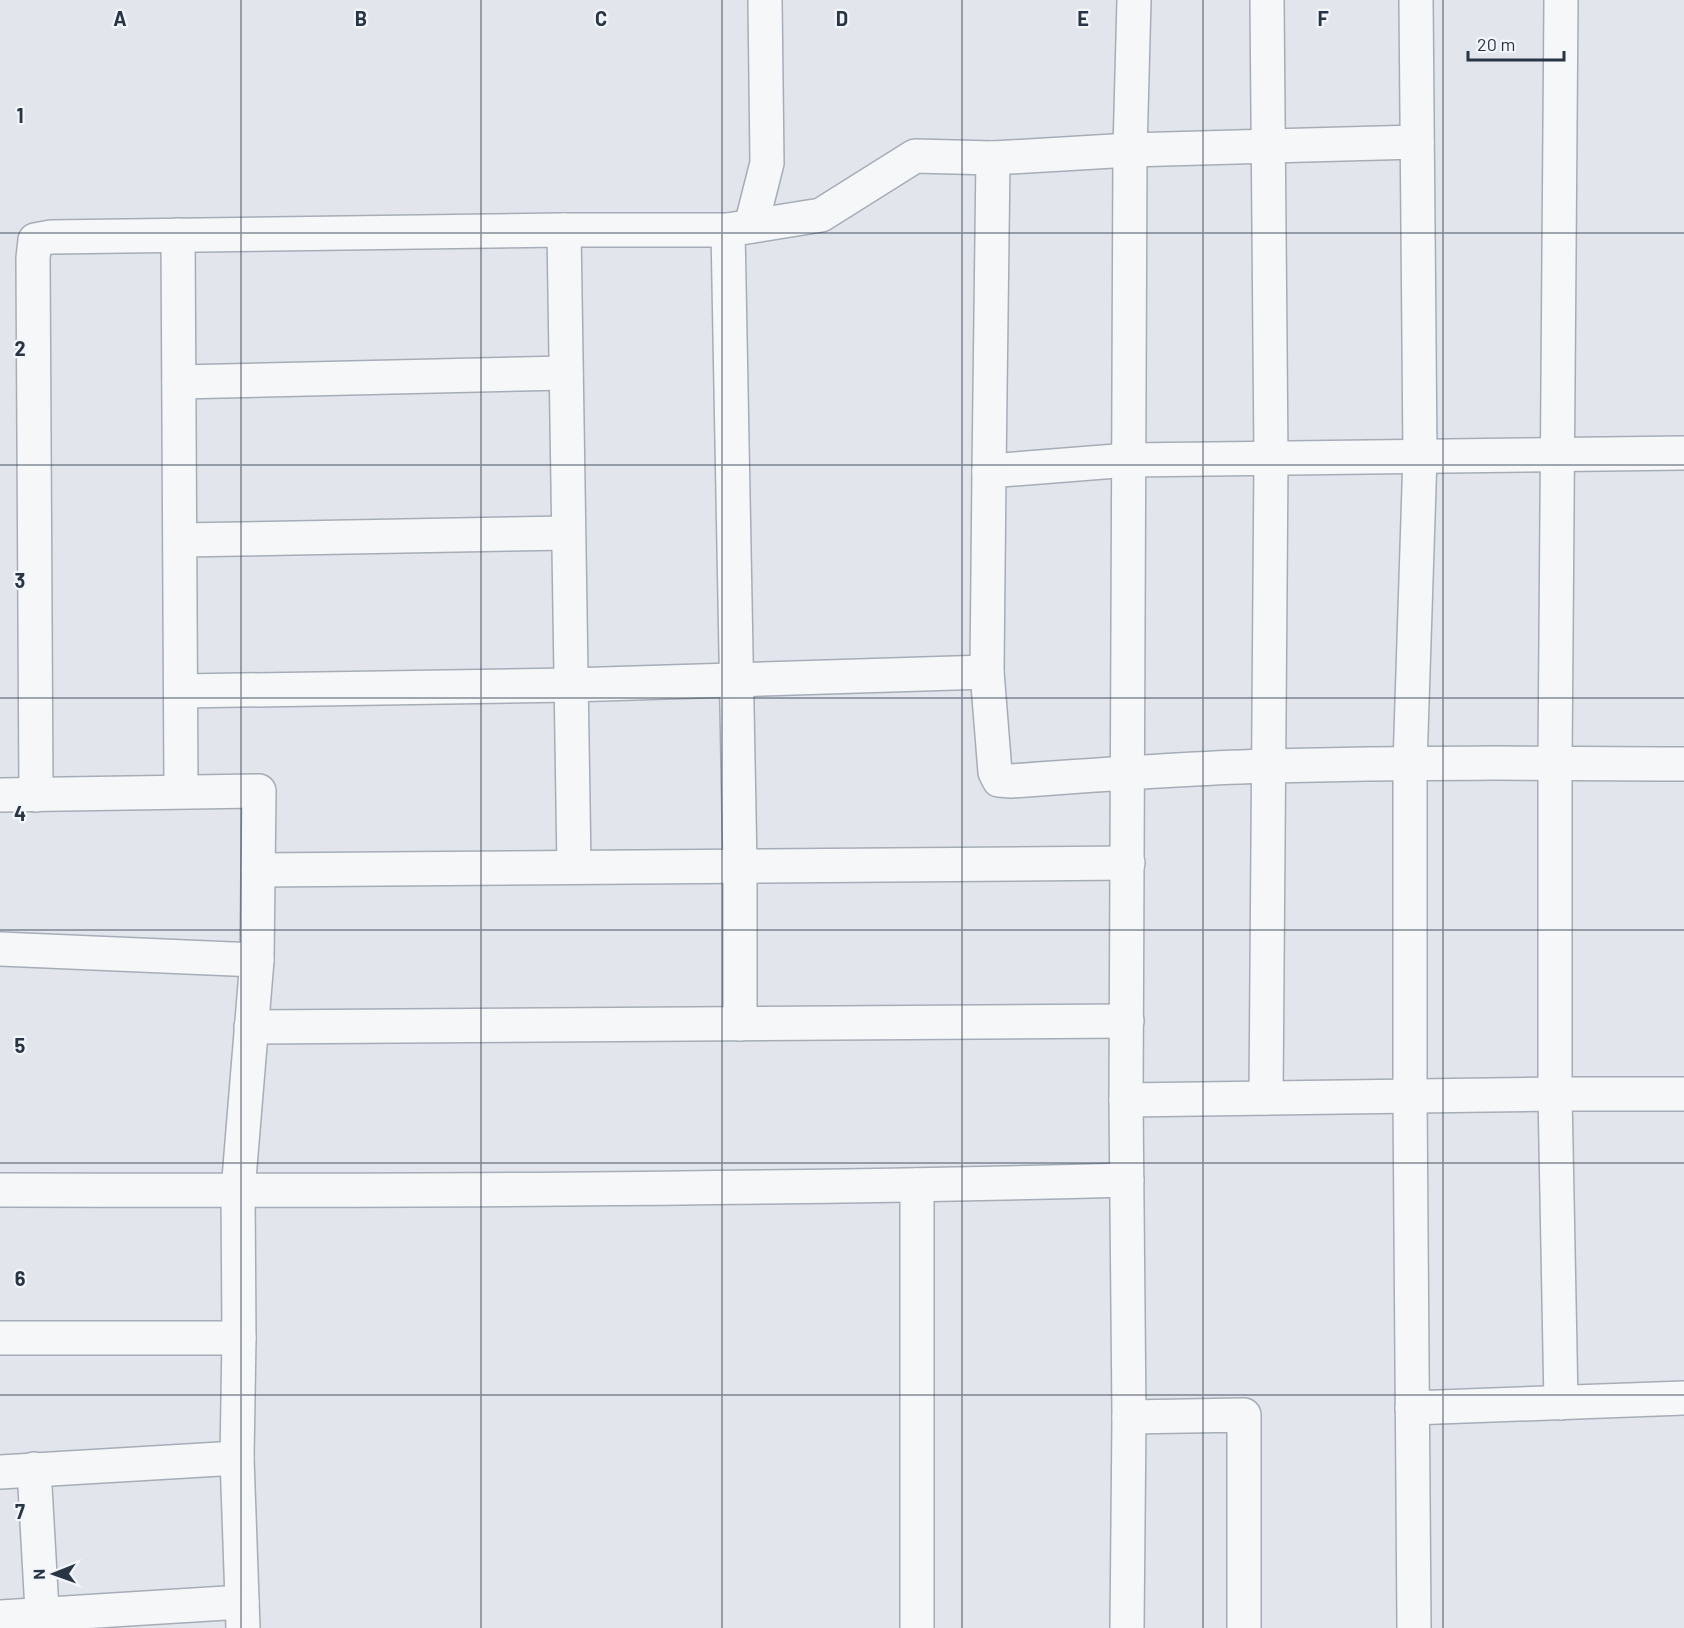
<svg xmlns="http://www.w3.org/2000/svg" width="1684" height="1628" font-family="Barlow,sans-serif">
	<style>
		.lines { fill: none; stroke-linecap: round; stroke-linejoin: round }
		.street-casing { stroke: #a6adb7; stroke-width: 36 }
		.street { stroke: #f5f7f9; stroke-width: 33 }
		.grid { fill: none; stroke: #283545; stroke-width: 1.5; stroke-opacity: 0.55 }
		.grid-label { font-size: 20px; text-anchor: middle; font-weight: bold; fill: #283545; stroke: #f2f5f9; stroke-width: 4.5; stroke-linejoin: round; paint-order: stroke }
	</style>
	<rect width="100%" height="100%" fill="#e2e6ec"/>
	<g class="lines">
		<defs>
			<g id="street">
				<polyline points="1561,0 1555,763 1555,1094 1561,1403"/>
				<polyline points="751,226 767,163 765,0"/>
				<polyline points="728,230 740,866 740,1024"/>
				<polyline points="178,235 181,791"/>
				<polyline points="179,382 566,373"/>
				<path d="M 1684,453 L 1129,460 L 989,471 L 987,672 L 995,772 L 999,780 L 1011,781 C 1098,775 1184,768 1270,766 C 1408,762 1546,763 1684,764"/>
				<polyline points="989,471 993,158"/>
				<polyline points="181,540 568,533"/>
				<polyline points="182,691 570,685 987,672"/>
				<polyline points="0,795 259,791 257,960 238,1191 239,1338 237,1458 243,1628"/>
				<polyline points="36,795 33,258 35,240 51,237 564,230"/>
				<polyline points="574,867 564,230 728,230 821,215 915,156 993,158 1130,150 1417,142"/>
				<polyline points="258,870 1128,863"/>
				<polyline points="0,949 257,960"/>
				<polyline points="251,1027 1127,1021"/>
				<polyline points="1266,1098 1271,459 1267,0"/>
				<polyline points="1126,1100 1555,1094 1684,1094"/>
				<polyline points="917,1185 917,1628"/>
				<path d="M 0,1190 C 376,1191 752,1190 1127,1180"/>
				<polyline points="0,1338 239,1338"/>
				<polyline points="1412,1408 1684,1398"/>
				<polyline points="1129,1417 1244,1415 1244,1628"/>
				<polyline points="34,1469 43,1628"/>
				<polyline points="0,1472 237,1458"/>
				<polyline points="0,1617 242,1602"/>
				<polyline points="1127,1628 1129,1417 1126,1100 1130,150 1134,0"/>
				<polyline points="1414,1628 1410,1096 1410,764 1420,456 1416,0"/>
			</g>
		</defs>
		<use href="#street" class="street-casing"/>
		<use href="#street" class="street"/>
	</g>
	<path class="grid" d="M 241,0 L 241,1628M 481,0 L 481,1628M 722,0 L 722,1628M 962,0 L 962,1628M 1203,0 L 1203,1628M 1443,0 L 1443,1628M 0,233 L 1684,233M 0,465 L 1684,465M 0,698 L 1684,698M 0,930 L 1684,930M 0,1163 L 1684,1163M 0,1395 L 1684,1395"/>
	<g class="grid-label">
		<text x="120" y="26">A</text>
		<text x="361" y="26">B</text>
		<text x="601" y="26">C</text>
		<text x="842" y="26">D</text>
		<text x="1083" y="26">E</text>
		<text x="1323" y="26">F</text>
		<text x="20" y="123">1</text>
		<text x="20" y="356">2</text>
		<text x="20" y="588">3</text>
		<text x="20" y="821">4</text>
		<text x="20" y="1053">5</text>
		<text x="20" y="1286">6</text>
		<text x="20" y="1519">7</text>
	</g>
	<g transform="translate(54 1574) rotate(269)" stroke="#f2f5f9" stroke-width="4.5" paint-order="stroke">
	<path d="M0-4.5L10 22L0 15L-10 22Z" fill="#283545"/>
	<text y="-9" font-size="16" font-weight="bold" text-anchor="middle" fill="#283545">N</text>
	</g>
	<path d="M1468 51v9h96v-9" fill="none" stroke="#283545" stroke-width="3"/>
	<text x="1477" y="51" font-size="18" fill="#283545" stroke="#f2f5f9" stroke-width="4.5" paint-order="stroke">20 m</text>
</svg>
